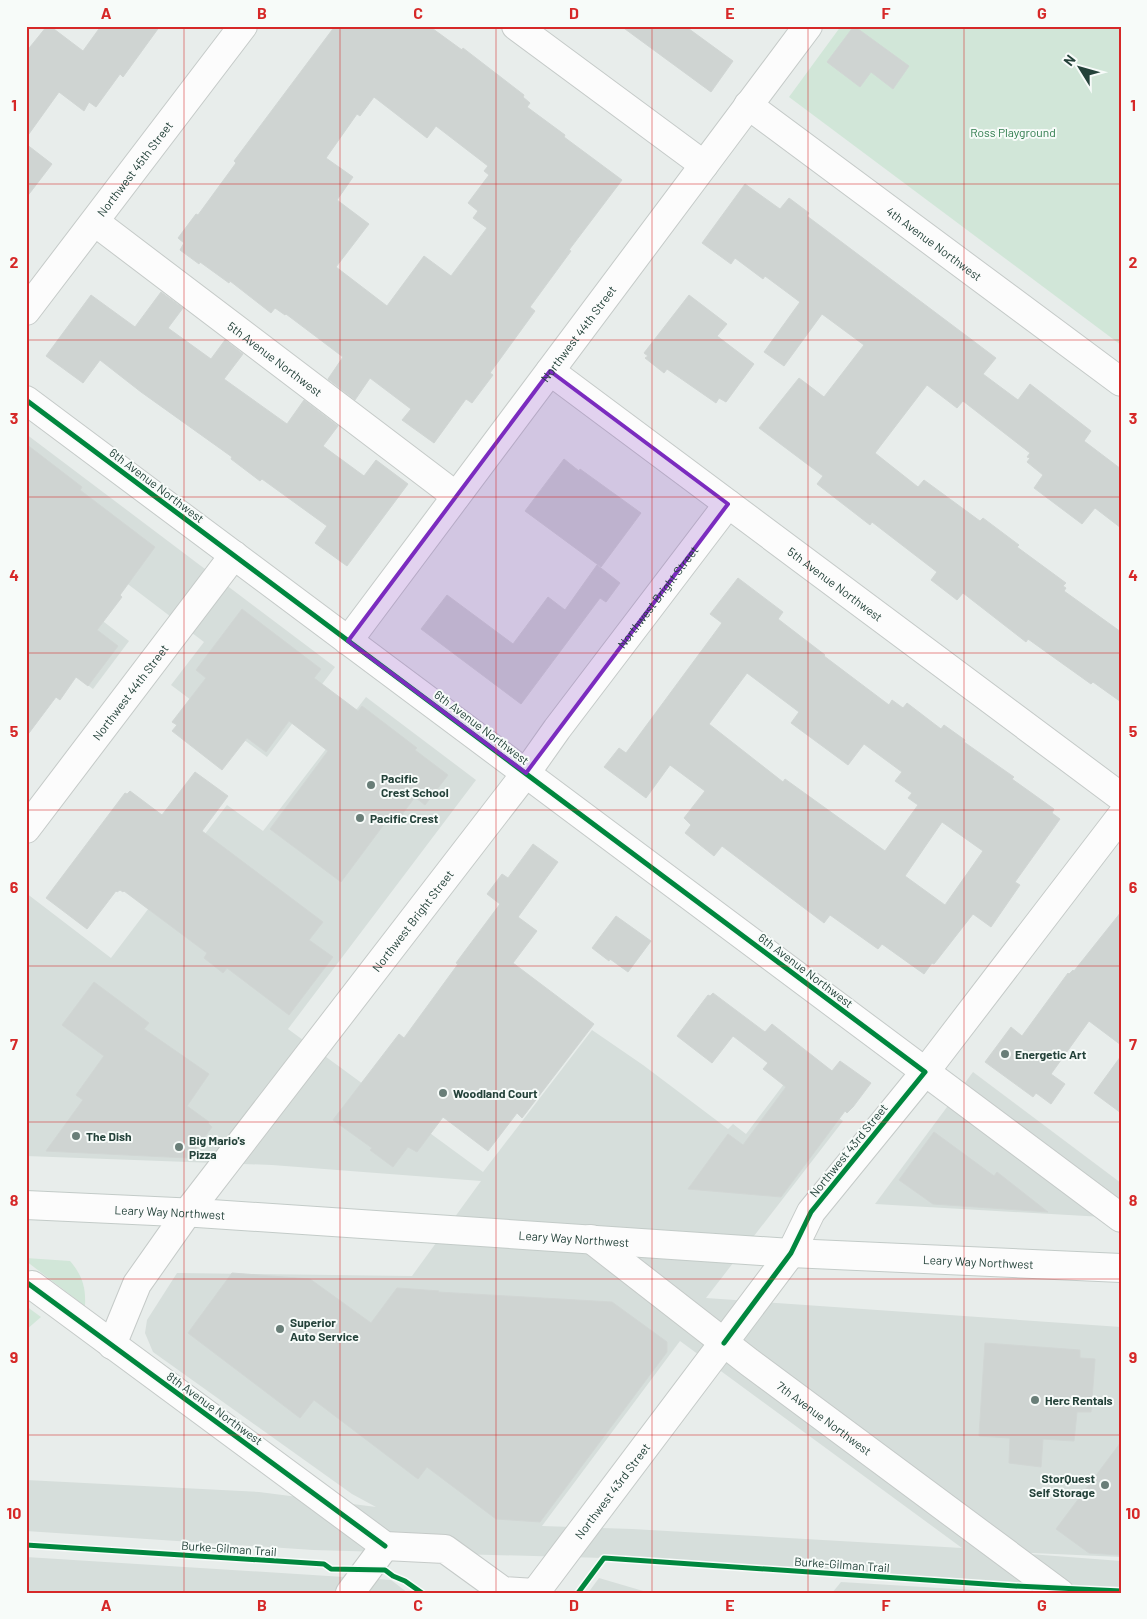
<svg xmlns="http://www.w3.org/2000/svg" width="1147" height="1619" font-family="Barlow,sans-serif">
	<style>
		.built { fill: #d6dedb; fill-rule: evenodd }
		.green { fill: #d1e6d8 }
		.building { fill: #cfd4d2; stroke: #d1d6d4; fill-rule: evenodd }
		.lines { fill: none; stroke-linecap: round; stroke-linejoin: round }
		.minor-casing { stroke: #c5cac8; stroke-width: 30 }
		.secondary-casing { stroke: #c3cbc8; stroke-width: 30 }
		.minor { stroke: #fcfcfc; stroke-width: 28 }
		.secondary { stroke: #fcfcfc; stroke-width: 28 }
		.cycleway-casing { stroke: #f7fbf9; stroke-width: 8 }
		.cycleway { stroke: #00873e; stroke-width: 5 }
		.marked { fill: #7b2cbf; fill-opacity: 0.2; stroke: #7b2cbf; stroke-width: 4; stroke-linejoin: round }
		.grid { fill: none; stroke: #d62828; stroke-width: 1; stroke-opacity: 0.55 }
		.poi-dot { fill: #697e78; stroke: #f7fbf9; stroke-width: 2 }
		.labels { text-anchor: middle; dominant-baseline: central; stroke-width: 4; stroke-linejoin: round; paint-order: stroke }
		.park-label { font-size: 12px; fill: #2d7a4b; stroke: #f7fbf9 }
		.street-label { font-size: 12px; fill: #24423a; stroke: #f7fbf9 }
		.poi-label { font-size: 12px; font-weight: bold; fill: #24423a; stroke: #f7fbf9; text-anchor: start }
		.neatline { fill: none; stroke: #d62828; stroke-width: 2 }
		.grid-label { font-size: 16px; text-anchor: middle; font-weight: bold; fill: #d62828 }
	</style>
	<rect width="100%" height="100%" fill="#e8edeb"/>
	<g class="built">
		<polygon points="26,434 335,667 267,757 171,685 204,642 62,534 46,578 129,641 93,689 26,639"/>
		<path d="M 366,697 L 476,780 L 288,1029 L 483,1172 L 592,1030 L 643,1065 L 728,1129 L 733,1124 L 746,1134 L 787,1080 L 843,1121 L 706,1298 L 1121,1327 L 1121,1557 L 991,1551 L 1121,1561 L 1121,1591 L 1015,1586 L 604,1558 L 313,1550 L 26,1531 L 26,1480 L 259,1492 L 376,1507 L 352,1494 L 153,1352 L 145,1333 L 147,1320 L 177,1273 L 412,1276 L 481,1181 L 272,1165 L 26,1156 L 26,893 L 111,958 L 227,805 L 263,831 ZM 680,1341 L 962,1548 L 632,1529 L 542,1526 Z"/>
		<polygon points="973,1072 1121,1183 1121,1218 875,1204"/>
		<polygon points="26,1557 391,1580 408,1593 26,1593"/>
		<polygon points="599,1578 650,1593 588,1593"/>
		<polygon points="841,1582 1022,1593 832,1593"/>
	</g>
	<g class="green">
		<polygon points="841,26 1121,26 1121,345 789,97"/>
		<path d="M 26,1258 L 70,1261 C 82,1275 86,1287 85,1306 L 26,1261 Z"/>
		<polygon points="26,1306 41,1317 26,1330"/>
	</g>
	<g class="building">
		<polygon points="47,26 50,26 83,51 101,26 160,26 123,77 120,74 96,107 89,102 84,111 59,92 26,138 26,52"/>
		<path d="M 335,26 L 429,26 L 462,50 L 463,48 L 524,95 L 523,97 L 530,103 L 527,107 L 565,135 L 564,137 L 622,180 L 569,250 L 571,251 L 530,307 L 535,311 L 490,373 L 493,375 L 472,403 L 466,399 L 434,443 L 402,420 L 411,409 L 370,378 L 355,400 L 328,379 L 343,357 L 286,314 L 285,315 L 275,308 L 271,313 L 230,281 L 229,283 L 200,262 L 199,264 L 180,250 L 184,243 L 178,238 L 196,214 L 198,215 L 236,163 L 234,161 ZM 374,97 L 427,138 L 436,126 L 488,166 L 484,171 L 489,175 L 468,203 L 478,211 L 473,218 L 487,228 L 451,276 L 424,256 L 387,306 L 336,267 L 369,224 L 337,200 L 353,177 L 326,158 L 357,114 L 360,116 Z"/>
		<polygon points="621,26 685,26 733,61 711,92"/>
		<polygon points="854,26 909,66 893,89 871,72 860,87 827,62"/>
		<polygon points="26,144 52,164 26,198"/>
		<polygon points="745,184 780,209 789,198 809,213 807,216 996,358 983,374 1018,400 1030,384 1091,431 1084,441 1121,469 1121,528 1095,508 1082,524 1034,488 1043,475 1027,462 1030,458 1027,457 1030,453 963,401 957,408 927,385 875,453 918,487 924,480 980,521 983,518 1019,545 1017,547 1066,583 1063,586 1066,588 1064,591 1121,632 1121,702 1093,682 1091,684 1028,639 1026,642 963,593 957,600 931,580 937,572 872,522 870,525 817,484 823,476 759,428 799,378 824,397 864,345 822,314 784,366 764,352 800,302 765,276 763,279 735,258 731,264 702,243"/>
		<polygon points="161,292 183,308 168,328 211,359 225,340 243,354 224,379 287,424 304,400 338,426 323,446 364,476 376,460 408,484 347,566 315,543 327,526 262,479 260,481 231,459 232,457 141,392 100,360 83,383 46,356 91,295 135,327"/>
		<polygon points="689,295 727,324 717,336 754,364 726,402 719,398 716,403 667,369 664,373 645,358 648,356 644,353"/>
		<polygon points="26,444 82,487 80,490 155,547 120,595 122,597 97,630 118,646 88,686 76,677 60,700 56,697 26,737"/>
		<polygon points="564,459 579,471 580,469 641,513 601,567 525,511"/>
		<polygon points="597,565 620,583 606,602 600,598 521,704 421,629 447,595 513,644 548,597 565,610"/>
		<path d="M 738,578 L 783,612 L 778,619 L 825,655 L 824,656 L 889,705 L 892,700 L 903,708 L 907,703 L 941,729 L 944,725 L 965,740 L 964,742 L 1014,777 L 1012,779 L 1054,809 L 1052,813 L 1060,819 L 1015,882 L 1020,885 L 991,927 L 973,914 L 934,964 L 932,963 L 924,974 L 882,944 L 878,949 L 830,915 L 824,923 L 722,846 L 714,856 L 685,833 L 691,825 L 684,818 L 705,791 L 670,765 L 646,798 L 604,767 L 619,748 L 626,753 L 722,623 L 710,614 ZM 747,673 L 799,712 L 791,723 L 848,765 L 864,744 L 902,772 L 895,781 L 912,793 L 908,798 L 918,805 L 885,851 L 785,779 L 783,782 L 709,724 ZM 942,822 L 983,851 L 945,905 L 905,876 Z"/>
		<polygon points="242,609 321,669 314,678 358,711 362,706 417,748 415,750 448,775 425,805 415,797 398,820 391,815 341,882 270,829 328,751 289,721 266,752 247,738 222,770 172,731 177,725 172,722 206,678 196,670"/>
		<polygon points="195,772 228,796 202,831 323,922 309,940 333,957 289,1015 227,968 223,973 204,958 207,953 124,891 123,892 120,890 117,892 116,891 87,929 46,898 125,793 127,794 130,791 162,815"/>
		<polygon points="533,844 558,862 518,917 537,931 513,963 594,1024 522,1118 517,1113 488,1151 443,1117 417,1152 408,1147 393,1167 370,1150 372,1148 333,1120 399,1034 404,1038 458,964 456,963 500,904 487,894 502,874 508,878"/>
		<polygon points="1121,912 1121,1045 1089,1021 1051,1074 1065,1084 1051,1104 1036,1093 1033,1097 985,1062 1011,1027 1022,1036 1068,973 1069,974 1073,970 1074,971"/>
		<polygon points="616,916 651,941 628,972 610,959 609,961 592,948"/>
		<polygon points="94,982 149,1023 144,1029 209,1074 187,1106 209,1122 208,1123 212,1127 189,1158 46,1151 83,1100 76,1095 104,1056 62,1025"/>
		<polygon points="713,993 765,1032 772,1024 832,1071 840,1061 871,1083 853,1107 847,1113 845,1111 781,1197 688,1189 728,1134 743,1145 786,1087 763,1069 768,1063 733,1036 712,1063 677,1036 708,995 710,996"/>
		<polygon points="1121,1056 1121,1113 1094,1093"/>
		<polygon points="934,1132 994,1176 997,1172 1048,1212 933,1204 899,1180"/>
		<polygon points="232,1273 310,1279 371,1323 397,1288 439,1291 438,1292 612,1302 667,1342 667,1352 540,1522 496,1519 427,1467 418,1479 314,1400 300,1418 188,1333"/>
		<polygon points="985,1343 1080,1350 1080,1358 1095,1359 1091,1412 1077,1412 1074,1441 1043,1439 1041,1467 1009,1463 1010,1438 979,1436"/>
		<polygon points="1121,1442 1121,1555 1089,1553 1056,1529"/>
	</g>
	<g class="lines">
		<defs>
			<g id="minor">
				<polyline points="516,26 704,165"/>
				<path id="s1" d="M 748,105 L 1121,382"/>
				<path id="s2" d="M 95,222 L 456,496"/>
				<path id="s3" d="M 26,311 L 243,26"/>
				<path id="s4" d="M 550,371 L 1121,797"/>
				<polyline points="26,400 1121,1218"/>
				<path id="s5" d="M 348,641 L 808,26"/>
				<path id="s6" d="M 26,829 L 234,555"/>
				<path id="s7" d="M 591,1239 L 749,1362 L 1060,1593"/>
				<polyline points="32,1285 385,1546 445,1549 503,1591 535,1593"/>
				<path id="s8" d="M 112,1345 L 137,1284 L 187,1213 L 526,773 L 557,729 L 728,504"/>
				<polyline points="350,1593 385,1546"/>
				<path id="s9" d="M 535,1593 L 791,1253 L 811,1212 L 925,1072 L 1121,816"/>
			</g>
			<g id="secondary">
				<path id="s10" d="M 26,1205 L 197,1213 L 791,1253 L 1121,1268"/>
			</g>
		</defs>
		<use href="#minor" class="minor-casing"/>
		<use href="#secondary" class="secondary-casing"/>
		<use href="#minor" class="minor"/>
		<use href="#secondary" class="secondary"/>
		<defs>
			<g id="cycleway">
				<polyline points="26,400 925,1072 811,1212 791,1253 724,1343"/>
				<polyline points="26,1282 385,1546"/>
				<polyline points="26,1545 324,1564 331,1569 385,1570 393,1576 405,1581 422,1593"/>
				<polyline points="578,1593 604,1558 1015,1586 1121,1591"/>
			</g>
		</defs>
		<use href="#cycleway" class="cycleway-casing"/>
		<use href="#cycleway" class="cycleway"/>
	</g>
	<path class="marked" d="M 550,371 L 728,504 L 526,773 L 348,641 Z"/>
	<path class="grid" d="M 184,26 L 184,1593M 340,26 L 340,1593M 496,26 L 496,1593M 652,26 L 652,1593M 808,26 L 808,1593M 964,26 L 964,1593M 26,184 L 1121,184M 26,340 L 1121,340M 26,497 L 1121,497M 26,653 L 1121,653M 26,810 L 1121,810M 26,966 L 1121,966M 26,1122 L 1121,1122M 26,1279 L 1121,1279M 26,1435 L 1121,1435"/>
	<g class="poi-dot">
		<circle cx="371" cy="785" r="5"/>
		<circle cx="360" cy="818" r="5"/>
		<circle cx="1005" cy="1054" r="5"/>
		<circle cx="443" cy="1093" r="5"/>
		<circle cx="76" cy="1136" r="5"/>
		<circle cx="179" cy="1147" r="5"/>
		<circle cx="280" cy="1329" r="5"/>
		<circle cx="1035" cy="1400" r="5"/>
		<circle cx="1105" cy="1485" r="5"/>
	</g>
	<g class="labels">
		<g class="park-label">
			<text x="1013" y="132">Ross Playground</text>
		</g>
		<g class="street-label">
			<text stroke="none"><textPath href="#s3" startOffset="179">Northwest 45th Street</textPath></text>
			<text stroke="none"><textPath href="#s1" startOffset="232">4th Avenue Northwest</textPath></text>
			<text stroke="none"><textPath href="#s5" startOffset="384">Northwest 44th Street</textPath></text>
			<text stroke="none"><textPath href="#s2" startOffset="226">5th Avenue Northwest</textPath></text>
			<text transform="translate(157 485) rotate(37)">6th Avenue Northwest</text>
			<text stroke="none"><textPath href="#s4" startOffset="356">5th Avenue Northwest</textPath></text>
			<text stroke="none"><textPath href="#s8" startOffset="928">Northwest Bright Street</textPath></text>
			<text stroke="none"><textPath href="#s6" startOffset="172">Northwest 44th Street</textPath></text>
			<text transform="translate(482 727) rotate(37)">6th Avenue Northwest</text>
			<text stroke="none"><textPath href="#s8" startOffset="522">Northwest Bright Street</textPath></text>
			<text transform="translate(806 970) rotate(37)">6th Avenue Northwest</text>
			<text transform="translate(848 1150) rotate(-51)">Northwest 43rd Street</text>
			<text stroke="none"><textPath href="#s10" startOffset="144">Leary Way Northwest</textPath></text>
			<text stroke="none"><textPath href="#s10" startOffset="549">Leary Way Northwest</textPath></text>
			<text stroke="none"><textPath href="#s10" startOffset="954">Leary Way Northwest</textPath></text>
			<text transform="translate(215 1408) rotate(36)">8th Avenue Northwest</text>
			<text stroke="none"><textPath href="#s7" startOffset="294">7th Avenue Northwest</textPath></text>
			<text stroke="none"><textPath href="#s9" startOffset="128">Northwest 43rd Street</textPath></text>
			<text transform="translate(229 1548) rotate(4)">Burke-Gilman Trail</text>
			<text transform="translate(842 1564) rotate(4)">Burke-Gilman Trail</text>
		</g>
		<g class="poi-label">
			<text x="381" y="778">Pacific<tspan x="381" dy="14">Crest School</tspan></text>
			<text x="370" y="818">Pacific Crest</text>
			<text x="1015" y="1054">Energetic Art</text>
			<text x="453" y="1093">Woodland Court</text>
			<text x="86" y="1136">The Dish</text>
			<text x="189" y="1140">Big Mario's<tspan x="189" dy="14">Pizza</tspan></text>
			<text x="290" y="1322">Superior<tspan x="290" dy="14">Auto Service</tspan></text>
			<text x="1045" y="1400">Herc Rentals</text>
			<text x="1095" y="1478" text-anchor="end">StorQuest<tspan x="1095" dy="14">Self Storage</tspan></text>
		</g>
	</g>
	<rect width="1147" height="1619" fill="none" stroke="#f7fbf9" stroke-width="55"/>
	<g transform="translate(1080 68) rotate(307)" stroke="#f7fbf9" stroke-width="4" paint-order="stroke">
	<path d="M0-4L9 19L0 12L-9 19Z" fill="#24423a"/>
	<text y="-8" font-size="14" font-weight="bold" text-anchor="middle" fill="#24423a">N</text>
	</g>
	<rect x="28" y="28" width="1092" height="1564" class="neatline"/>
	<g class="grid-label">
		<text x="106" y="19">A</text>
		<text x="262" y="19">B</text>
		<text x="418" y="19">C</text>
		<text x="574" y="19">D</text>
		<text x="730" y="19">E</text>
		<text x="886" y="19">F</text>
		<text x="1042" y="19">G</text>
		<text x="14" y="111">1</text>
		<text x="1133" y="111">1</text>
		<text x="14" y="268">2</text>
		<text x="1133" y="268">2</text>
		<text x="14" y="424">3</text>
		<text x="1133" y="424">3</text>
		<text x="14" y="581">4</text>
		<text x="1133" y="581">4</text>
		<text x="14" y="737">5</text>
		<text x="1133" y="737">5</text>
		<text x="14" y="893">6</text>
		<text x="1133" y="893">6</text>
		<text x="14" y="1050">7</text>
		<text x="1133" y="1050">7</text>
		<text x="14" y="1206">8</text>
		<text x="1133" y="1206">8</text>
		<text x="14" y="1363">9</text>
		<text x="1133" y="1363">9</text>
		<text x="14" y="1519">10</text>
		<text x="1133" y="1519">10</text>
		<text x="106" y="1611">A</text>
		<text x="262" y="1611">B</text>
		<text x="418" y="1611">C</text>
		<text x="574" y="1611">D</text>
		<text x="730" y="1611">E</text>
		<text x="886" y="1611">F</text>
		<text x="1042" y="1611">G</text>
	</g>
</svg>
